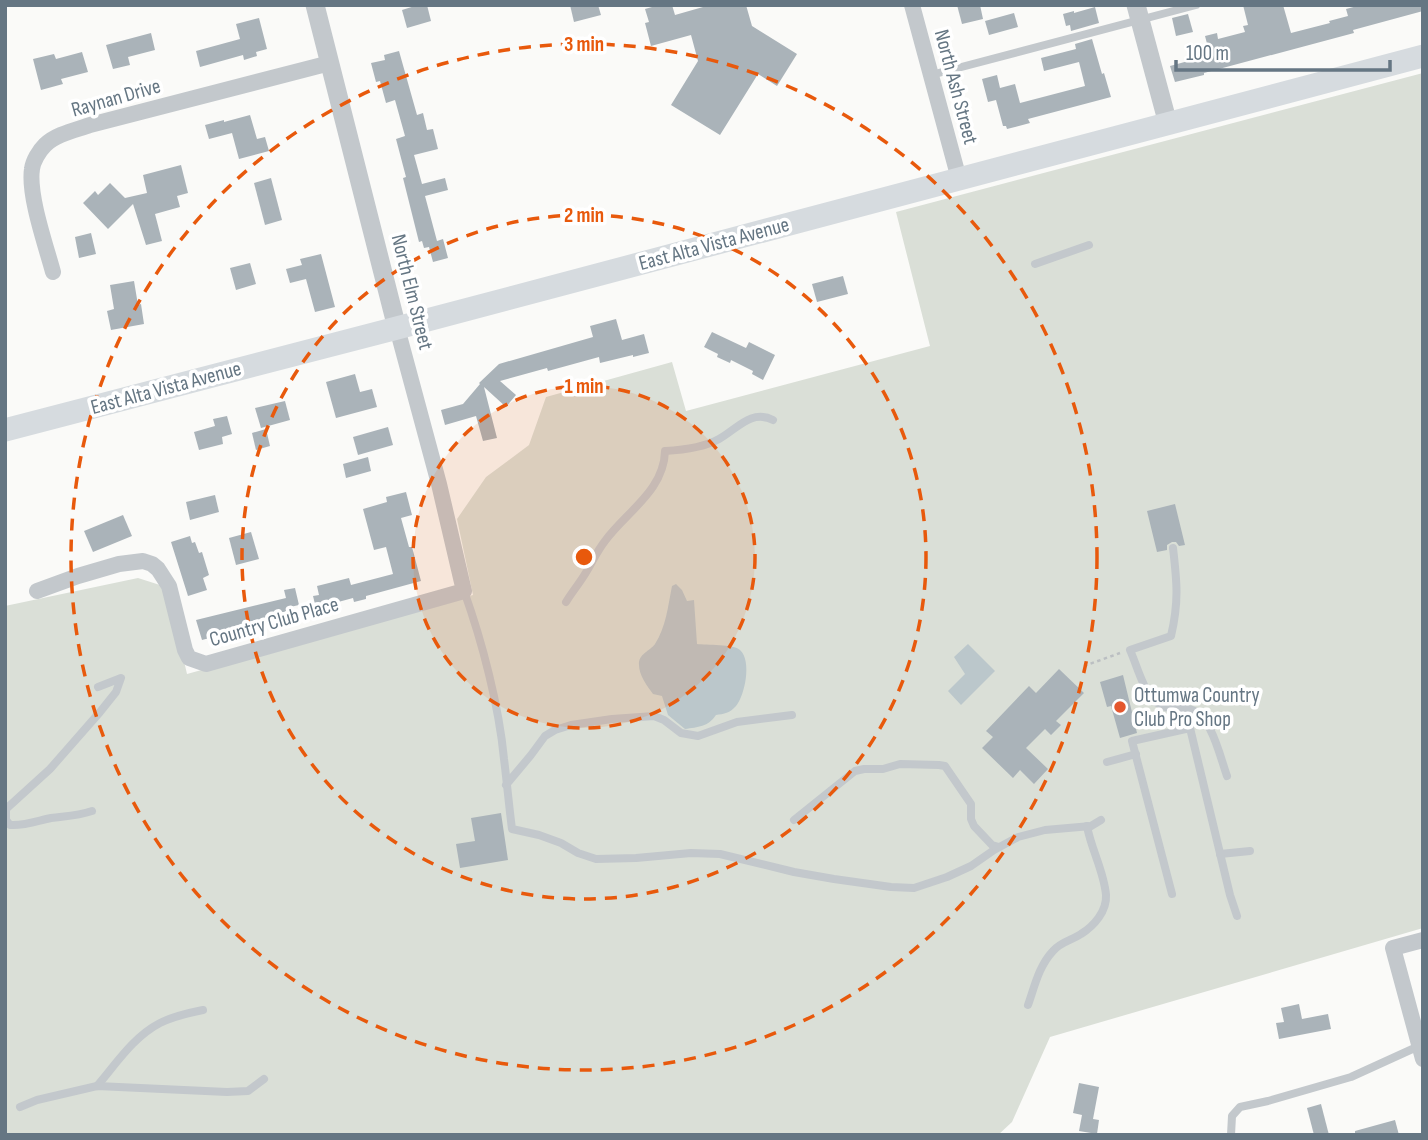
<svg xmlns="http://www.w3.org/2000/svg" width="1428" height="1140" font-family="'Sofia Sans Condensed',sans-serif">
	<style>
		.green { fill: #dadfd7 }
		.water { fill: #bbc7cb }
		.building { fill: #aab3b9 }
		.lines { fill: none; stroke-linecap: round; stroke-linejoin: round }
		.path { stroke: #bbbfc2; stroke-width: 2.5; stroke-dasharray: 3.5 3.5; stroke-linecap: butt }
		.service { stroke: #c3c8cc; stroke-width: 8 }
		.minor { stroke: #c3c8cc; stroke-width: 16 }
		.tertiary { stroke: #c3c8cc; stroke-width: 19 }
		.secondary { stroke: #d6dbdf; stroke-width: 23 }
		.ring { fill: none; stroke: #e8590c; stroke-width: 3.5; stroke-dasharray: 12 9 }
		.poi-dot { fill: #e4572e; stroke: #fff; stroke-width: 2.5 }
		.labels { text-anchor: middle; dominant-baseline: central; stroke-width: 7; stroke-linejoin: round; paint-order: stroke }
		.street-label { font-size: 21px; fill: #657683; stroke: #fff }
		.poi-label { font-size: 21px; fill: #657683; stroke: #fff; text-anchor: start }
		.centre { fill: #e8590c; stroke: #fff; stroke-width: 3.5 }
		.ring-label { font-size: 21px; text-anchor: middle; font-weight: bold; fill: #e8590c; stroke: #fff; stroke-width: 7; stroke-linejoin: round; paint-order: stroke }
	</style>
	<rect width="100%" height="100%" fill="#fafaf8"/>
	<polygon class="green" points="1423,73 1423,928 1050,1037 1012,1122 998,1135 5,1135 5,606 138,578 163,586 172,609 187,674 473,595 457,519 486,477 529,445 546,397 672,362 686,411 930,346 896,212"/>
	<g class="water">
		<path d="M 676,584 L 682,590 L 687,601 L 694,600 L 697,644 C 706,645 734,644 740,650 C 752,661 745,695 736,706 C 730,713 724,714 716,715 C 708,727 698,727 685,729 L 668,715 L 662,696 L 653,694 C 647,686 639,675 639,665 C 638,654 650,651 655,644 C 666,627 668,606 672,586 Z"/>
		<polygon points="968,644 995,671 961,705 948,691 965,674 954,657"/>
	</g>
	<g class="building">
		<polygon points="418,5 427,5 431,21 407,28 402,10"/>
		<polygon points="570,5 598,5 601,15 574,22"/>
		<polygon points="659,5 672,5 675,15 710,5 746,5 752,26 797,54 777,86 758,74 720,135 671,105 698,61 691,35 651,46 645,23 649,22 645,9"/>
		<polygon points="957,5 980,5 983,19 962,24"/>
		<polygon points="1243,5 1283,5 1291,33 1330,23 1329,21 1348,16 1346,9 1361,5 1423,5 1423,11 1353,30 1354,33 1204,73 1204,75 1175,82 1170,66 1210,55 1205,36 1217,33 1218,39 1245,32 1243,26 1248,25"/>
		<polygon points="1095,7 1099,23 1071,31 1070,25 1066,26 1063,14 1074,11 1074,13"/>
		<polygon points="1014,13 1018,27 989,35 985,21"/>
		<polygon points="1188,14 1193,32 1176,36 1172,18"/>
		<polygon points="259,18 267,49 256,52 257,56 244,60 243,55 200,67 196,51 240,39 236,24"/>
		<polygon points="151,33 155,50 128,57 130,65 113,69 106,45"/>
		<polygon points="1092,39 1102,74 1104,73 1111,97 1028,119 1030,123 1007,129 1006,126 1003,126 996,100 988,102 982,79 997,75 1000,88 1015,84 1020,103 1085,86 1079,62 1044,71 1041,58 1076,49 1075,44"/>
		<polygon points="399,51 417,115 423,113 427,130 433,129 438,149 414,155 422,184 445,178 448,190 425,196 437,241 443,239 448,258 433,262 429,247 424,248 422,241 419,242 403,178 406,177 396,139 405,136 395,100 386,103 380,81 376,82 371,63 385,60 384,55"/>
		<polygon points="82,52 88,72 61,79 63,84 41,90 33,59 54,54 56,59"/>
		<polygon points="250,115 257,139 265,137 269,151 239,159 232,133 209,139 205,125 224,120 224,122"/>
		<polygon points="181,165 188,193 177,196 180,207 155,214 162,241 146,245 133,204 108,229 83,203 95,191 98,195 110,183 125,198 147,193 143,175"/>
		<polygon points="271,178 282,220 265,225 254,183"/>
		<polygon points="91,233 96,254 79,258 75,237"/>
		<polygon points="321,254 335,307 315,312 306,279 290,283 286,269 302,265 300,259"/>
		<polygon points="250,263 256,284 236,290 230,268"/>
		<polygon points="843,276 848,294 817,302 812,284"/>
		<polygon points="134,281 138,305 141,304 144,324 111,330 107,311 114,309 110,285"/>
		<polygon points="616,319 622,340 644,334 649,353 633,357 633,355 600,363 599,357 548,371 547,368 500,381 516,395 506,407 484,387 497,438 483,441 476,416 445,425 441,410 463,404 480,384 479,383 499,364 593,337 590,326"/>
		<polygon points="712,332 746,348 749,342 775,355 763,380 752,374 753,371 731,360 730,363 717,357 718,354 704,347"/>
		<polygon points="355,374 360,392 372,389 377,407 336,418 326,382"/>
		<polygon points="285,401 290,420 261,428 255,408"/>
		<polygon points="227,416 232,434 222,437 223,444 199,450 194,432 215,426 213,419"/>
		<polygon points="388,427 393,445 358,455 353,437"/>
		<polygon points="266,429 270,446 256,450 252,433"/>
		<polygon points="368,457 371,471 346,478 343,464"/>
		<polygon points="406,492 412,515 401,518 409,547 412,547 421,581 366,596 366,599 354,602 353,598 316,608 313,596 319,595 317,586 349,578 351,585 393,574 386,547 374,550 363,509 387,502 386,497"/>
		<polygon points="215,495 219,512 190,520 186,502"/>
		<polygon points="1175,504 1185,545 1179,546 1176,542 1172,542 1167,545 1167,550 1157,552 1147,511"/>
		<polygon points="123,515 132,536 93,552 84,531"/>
		<polygon points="251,532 259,559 236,565 229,538"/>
		<polygon points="190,536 192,543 195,542 199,553 202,552 209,575 203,578 207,590 188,596 171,542"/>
		<polygon points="295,588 299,605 290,607 292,616 202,640 196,620 286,598 284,590"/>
		<polygon points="1059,669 1084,693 1056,721 1061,725 1051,735 1045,729 1026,748 1048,769 1034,784 1020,770 1013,778 982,748 993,737 986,731 1029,686 1036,693"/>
		<polygon points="1123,675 1137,733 1120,738 1111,706 1107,707 1100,682"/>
		<polygon points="501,813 508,860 460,868 456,844 475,841 471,818"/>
		<polygon points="1299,1004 1302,1019 1328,1014 1331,1029 1279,1039 1276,1023 1284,1022 1281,1008"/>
		<polygon points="1079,1083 1099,1087 1093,1119 1099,1120 1097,1134 1079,1131 1082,1115 1073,1113"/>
		<polygon points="1321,1104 1329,1135 1314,1135 1307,1108"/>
		<polygon points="1395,1120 1399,1135 1355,1135 1355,1131"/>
	</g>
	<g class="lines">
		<polyline class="path" points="1084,666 1120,653"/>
		<g class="service">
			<polyline points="931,75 1196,5"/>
			<polyline points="1035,264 1089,245"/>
			<path d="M 1173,548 C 1177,582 1179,602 1171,636 L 1130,650 C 1138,668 1142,689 1157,703 C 1167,711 1177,707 1188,709 C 1211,712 1220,757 1227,776"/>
			<path d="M 464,591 C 482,641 499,706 504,759 C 507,783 509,806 512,829 L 539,835 L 561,843 L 578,853 L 596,859 L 636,858 L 691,853 L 720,854 L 794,872 L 834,879 L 891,887 L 914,888 L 947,877 L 971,866 L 994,850 L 1018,837 L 1045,830 L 1091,826 L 1101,820"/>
			<path d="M 566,602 C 572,592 579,584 585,574 C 592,563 597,551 605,541 C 626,512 664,491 665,451 C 683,450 703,448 719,439 C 737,429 751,409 773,420"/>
			<polyline points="1107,762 1136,754"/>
			<polyline points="506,785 531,755 545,736 555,730 571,725 612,719 654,716 664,720 681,733 698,736 737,722 792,715"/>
			<path d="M 92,811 C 77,816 66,816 51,818 C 37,821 25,826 10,825 L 6,820 L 6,809 L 50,769 L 100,712 L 116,692 L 121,678 L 98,687"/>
			<polyline points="794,820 855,771 864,769 883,769 900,764 939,765 945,766 971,804 971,819 974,826 992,845 999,847"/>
			<polyline points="1220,854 1250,851"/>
			<polyline points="1172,894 1132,741 1190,728 1230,895 1237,916"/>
			<path d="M 1028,1005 C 1035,985 1039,966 1053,951 C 1060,942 1072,940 1081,934 C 1094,926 1107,911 1106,895 C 1104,871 1091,849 1087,826"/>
			<path d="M 97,1086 C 116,1064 133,1037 160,1023 C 174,1016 188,1013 203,1010"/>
			<polyline points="20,1107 37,1100 97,1086 227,1092 248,1091 264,1079"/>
			<polyline points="1231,1135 1232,1116 1240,1107 1268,1101 1351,1077 1419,1046"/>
		</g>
		<g class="minor">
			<polyline points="912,5 959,179"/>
			<path d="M 53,272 C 46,246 28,195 32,169 C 33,161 39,151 45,145 C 56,134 76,130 90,125 L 330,63"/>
			<polyline points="37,591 78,576 119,564 143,561 152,564 158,569 169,586 185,650 189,658 206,664 464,591 439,484 397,328"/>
			<polyline points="1423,940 1393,948 1423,1059"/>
		</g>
		<g class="tertiary">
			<polyline points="315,5 397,328"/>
			<polyline points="1136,5 1168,124"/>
		</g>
		<polyline class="secondary" points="5,430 397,328 1423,56"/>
	</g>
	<circle cx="584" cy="557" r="171" fill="#e8590c" fill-opacity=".12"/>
	<g class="ring">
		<circle cx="584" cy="557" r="171"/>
		<circle cx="584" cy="557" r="342"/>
		<circle cx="584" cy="557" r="513"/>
	</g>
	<circle class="poi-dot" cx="1120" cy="707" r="7"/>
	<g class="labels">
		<g class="street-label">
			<text transform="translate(956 87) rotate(75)">North Ash Street</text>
			<text transform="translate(116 98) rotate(-16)">Raynan Drive</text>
			<text transform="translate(714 244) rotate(-15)">East Alta Vista Avenue</text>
			<text transform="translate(412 292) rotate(76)">North Elm Street</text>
			<text transform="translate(166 388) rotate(-15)">East Alta Vista Avenue</text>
			<text transform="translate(274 622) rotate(-16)">Country Club Place</text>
		</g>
		<g class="poi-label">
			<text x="1134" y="695">Ottumwa Country<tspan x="1134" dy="24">Club Pro Shop</tspan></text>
		</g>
	</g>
	<circle cx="584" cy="557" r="10" class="centre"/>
	<g class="ring-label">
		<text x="584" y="51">3 min</text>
		<text x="584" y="222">2 min</text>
		<text x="584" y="393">1 min</text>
	</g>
	<rect width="1428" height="1140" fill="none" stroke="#657683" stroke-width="14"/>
	<path d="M1176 60v10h214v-10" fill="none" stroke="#657683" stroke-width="3.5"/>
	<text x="1186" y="60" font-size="21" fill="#657683" stroke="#ffffff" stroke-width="5" paint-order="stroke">100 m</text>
</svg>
